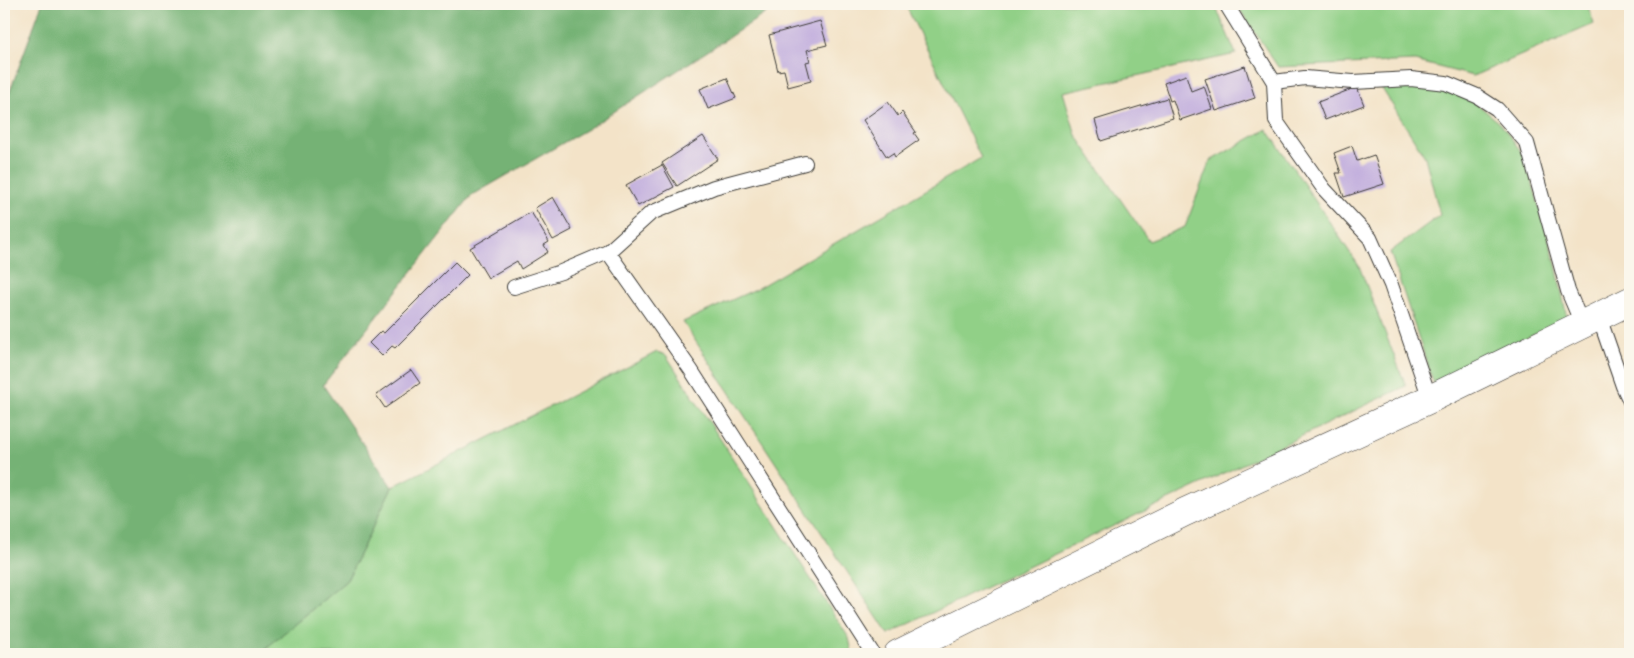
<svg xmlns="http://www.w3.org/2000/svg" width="1634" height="658" font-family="Vollkorn,serif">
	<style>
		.green { fill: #91d087; stroke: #567652 }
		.forest { fill: #74b274; stroke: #486748 }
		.building { fill: #c0acdd }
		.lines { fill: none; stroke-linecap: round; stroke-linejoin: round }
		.service-casing { stroke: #3c3a36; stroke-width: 16 }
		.minor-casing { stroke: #3c3a36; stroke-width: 29 }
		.service { stroke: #fff; stroke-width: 14 }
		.minor { stroke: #fff; stroke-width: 28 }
	</style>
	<rect width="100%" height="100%" fill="#fbf7ec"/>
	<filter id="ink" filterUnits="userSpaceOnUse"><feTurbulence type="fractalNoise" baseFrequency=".02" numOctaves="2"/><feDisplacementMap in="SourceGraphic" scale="10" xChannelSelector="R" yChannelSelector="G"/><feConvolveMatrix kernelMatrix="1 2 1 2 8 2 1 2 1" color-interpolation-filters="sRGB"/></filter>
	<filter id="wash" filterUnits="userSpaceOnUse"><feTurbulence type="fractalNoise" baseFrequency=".0096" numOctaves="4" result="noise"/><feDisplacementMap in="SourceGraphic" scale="20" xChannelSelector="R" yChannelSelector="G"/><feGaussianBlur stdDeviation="1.12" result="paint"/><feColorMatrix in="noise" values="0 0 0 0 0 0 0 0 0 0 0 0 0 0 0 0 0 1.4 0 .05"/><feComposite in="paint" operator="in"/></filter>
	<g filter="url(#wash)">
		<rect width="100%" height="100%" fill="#f3e3c8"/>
		<g class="green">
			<polygon points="905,4 1212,4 1218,12 1236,54 1063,92 1076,135 1149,241 1185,227 1210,161 1267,129 1359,266 1406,386 888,634 683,322 756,289 981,158"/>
			<polygon points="1236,4 1587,4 1594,24 1473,76 1415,61 1278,67"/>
			<polygon points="1409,83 1465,94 1501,124 1525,157 1556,265 1567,318 1434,384 1390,252 1440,215 1425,157 1381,87"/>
			<polygon points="657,352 666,355 849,638 852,652 850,654 259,654 347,580 392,487"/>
		</g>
		<polygon class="forest" points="42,4 780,4 589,128 471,196 323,385 392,487 347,580 259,654 4,654 4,107"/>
		<g id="blocks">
			<g class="building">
				<polygon points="820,21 827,45 807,50 810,61 806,62 811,81 788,87 784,70 778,71 769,35"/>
				<polygon points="1245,66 1255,98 1216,111 1205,79"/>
				<polygon points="1186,75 1191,91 1204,86 1212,109 1180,120 1173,100 1170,101 1164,83"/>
				<polygon points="727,78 736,98 708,109 700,89"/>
				<polygon points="1357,87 1364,105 1325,120 1318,102"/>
				<polygon points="1167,98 1173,118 1101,141 1095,120"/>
				<polygon points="888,102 898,116 902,112 916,132 914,133 919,140 895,157 893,153 887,157 863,120"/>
				<polygon points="703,136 718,159 677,186 662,163"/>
				<polygon points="1352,146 1357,161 1374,155 1384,184 1344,197 1336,173 1341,173 1334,153"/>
				<polygon points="662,165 674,187 638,206 626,185"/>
				<polygon points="553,197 572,230 553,240 535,208"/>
				<polygon points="531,212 549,242 544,245 548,252 521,269 517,261 488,278 470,248"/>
				<polygon points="455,262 468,275 395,348 392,346 382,356 369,343 381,331 384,333"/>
				<polygon points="411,370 420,383 385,408 376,395"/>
			</g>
		</g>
	</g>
	<g filter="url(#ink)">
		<use href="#blocks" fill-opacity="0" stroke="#3c3a36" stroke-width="1"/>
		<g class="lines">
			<defs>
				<g id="service">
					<polyline points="1226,4 1274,82 1276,121 1324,189 1370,238 1391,285 1430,399"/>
					<polyline points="1274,82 1305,78 1353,82 1411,79 1446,83 1477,96 1497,109 1527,143 1568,291 1582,324"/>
					<polyline points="608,252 691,370 873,654"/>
					<polyline points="514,287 561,272 608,252 651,213 714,187 805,163"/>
					<polyline points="1599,317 1623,386 1630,401"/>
				</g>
				<polyline id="minor" points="898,654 1185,512 1430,399 1630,301"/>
			</defs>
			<use href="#service" class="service-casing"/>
			<use href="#minor" class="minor-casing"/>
			<use href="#service" class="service"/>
			<use href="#minor" class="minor"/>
		</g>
	</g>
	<rect width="1634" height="658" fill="none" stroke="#fbf7ec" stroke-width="20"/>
</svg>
